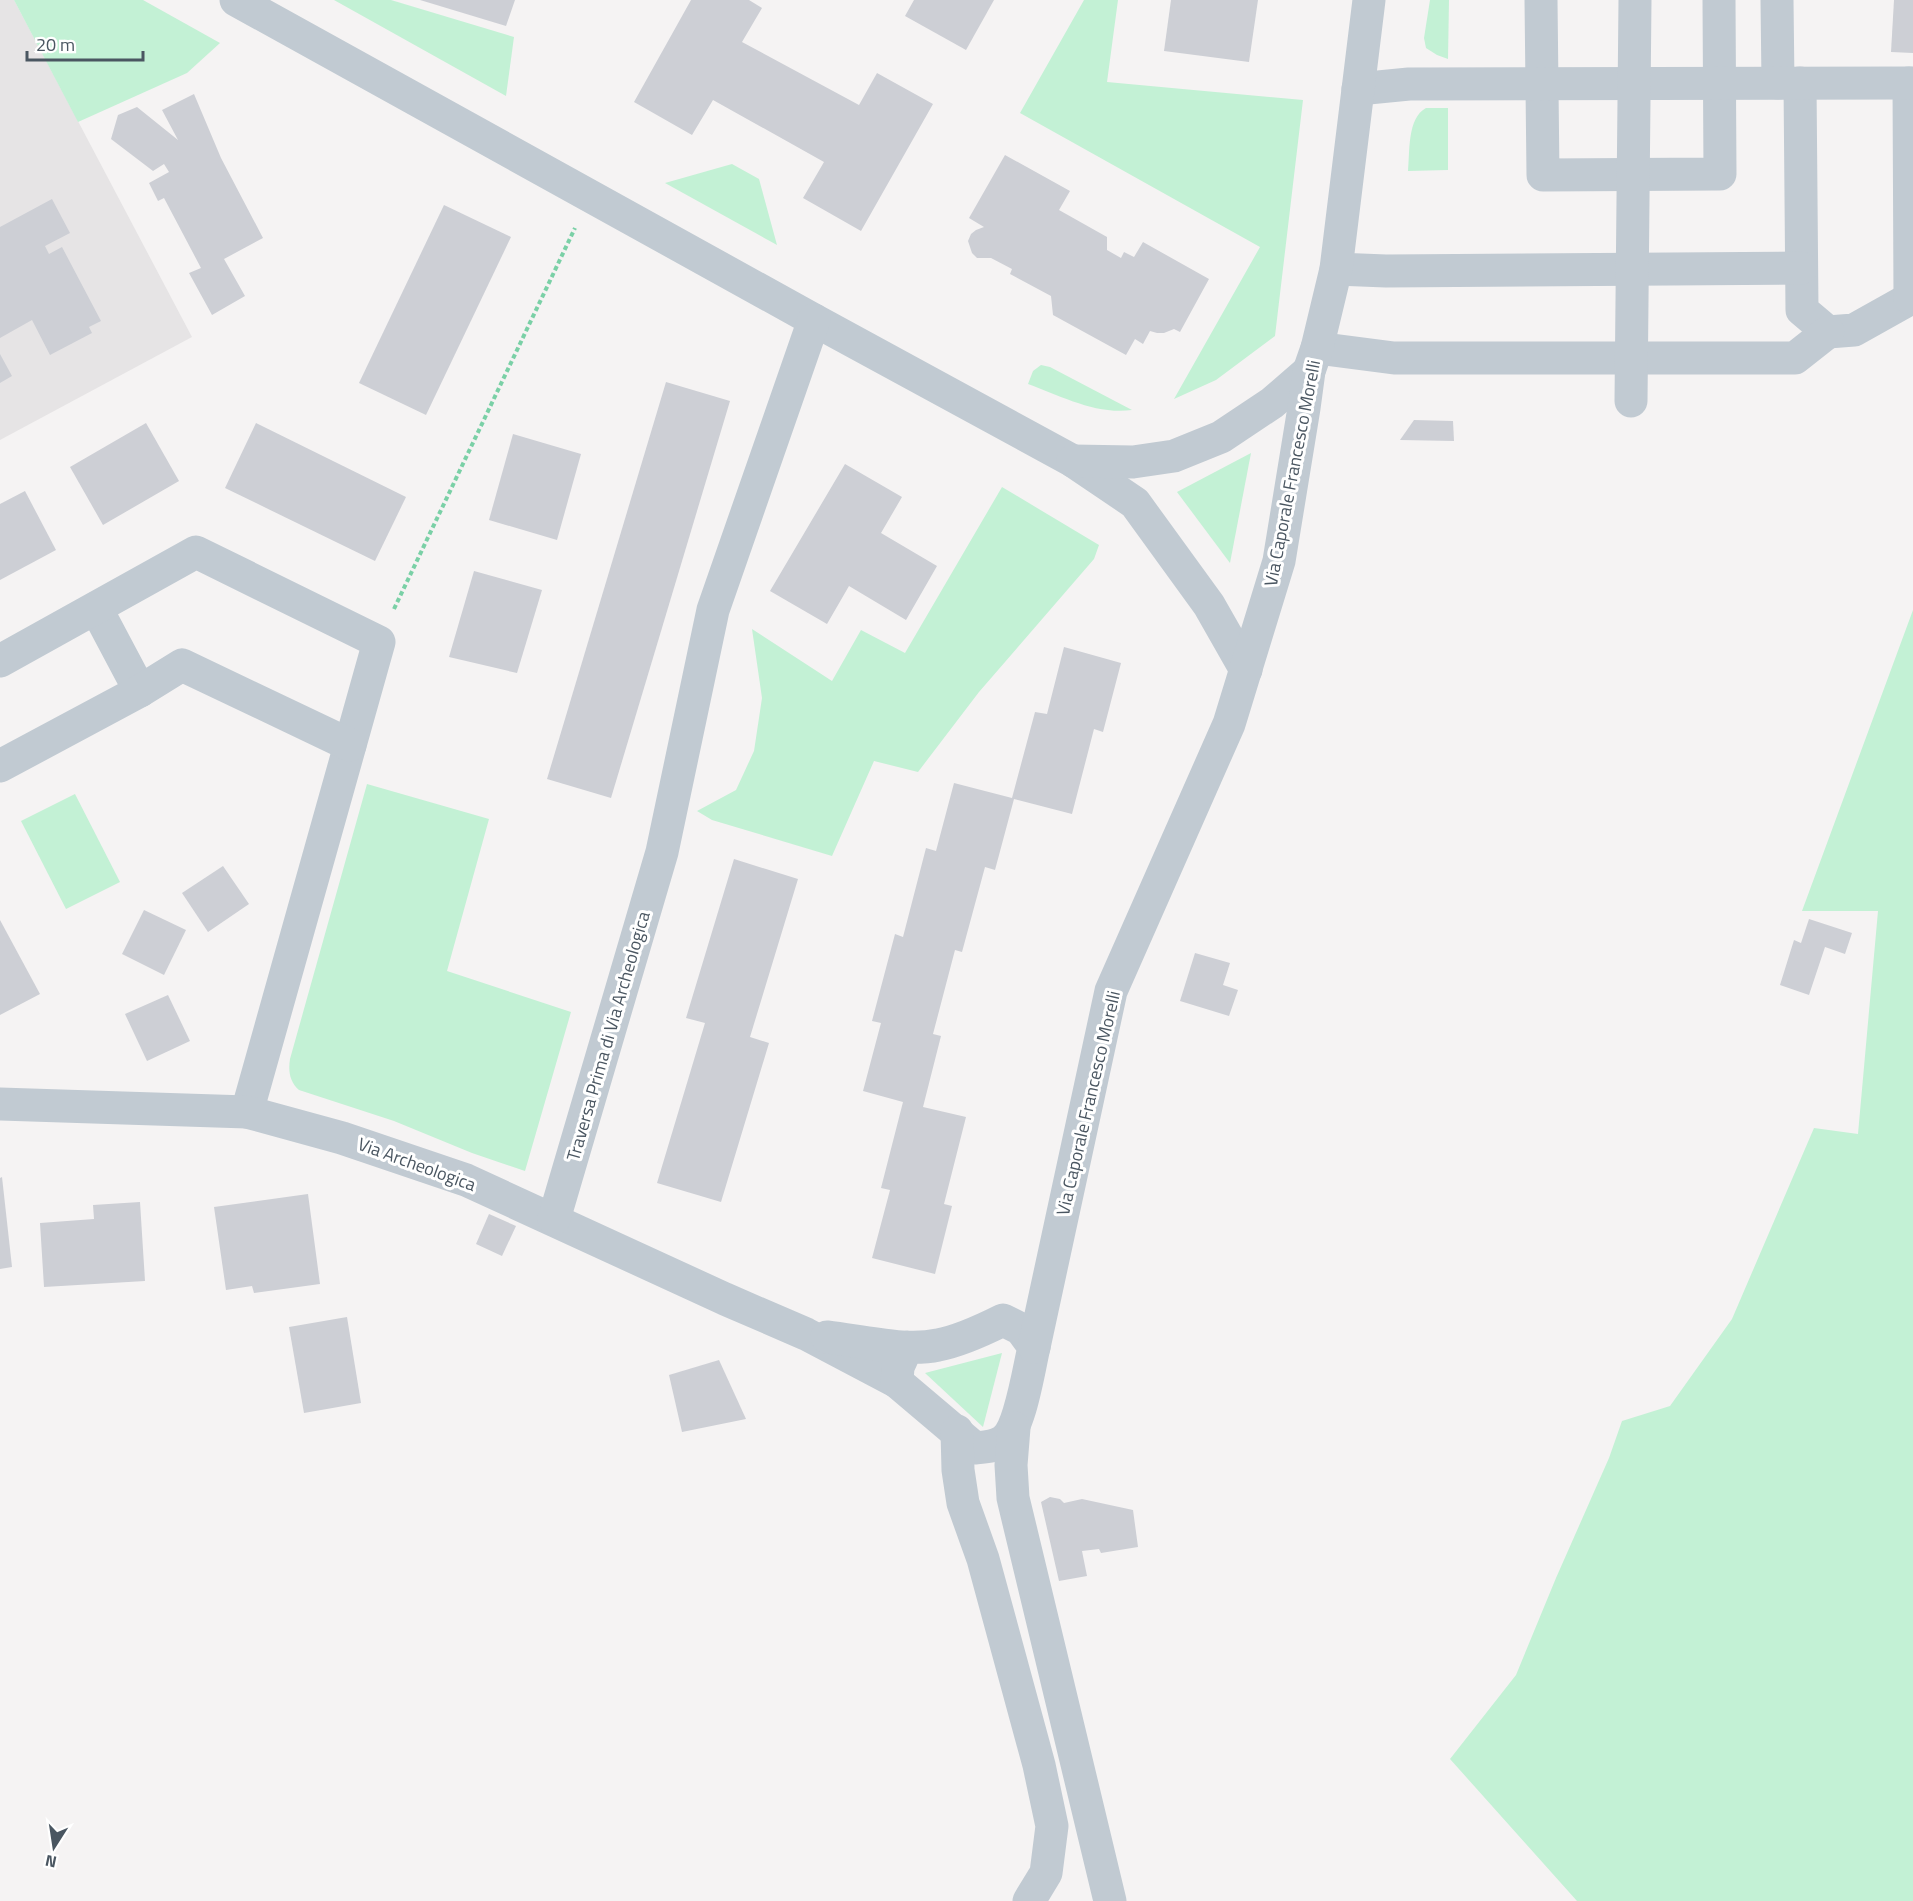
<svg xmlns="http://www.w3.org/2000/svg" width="1913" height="1901" font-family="'Titillium Web',sans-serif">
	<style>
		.education { fill: #e6e4e5 }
		.green { fill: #c3f1d5 }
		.building { fill: #cdcfd5 }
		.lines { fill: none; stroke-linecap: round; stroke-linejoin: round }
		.path { stroke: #7ad0a6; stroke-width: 4; stroke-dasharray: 4.5 3; stroke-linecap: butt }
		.minor { stroke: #c1cad2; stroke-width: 33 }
		.labels { text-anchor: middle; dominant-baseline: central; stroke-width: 6; stroke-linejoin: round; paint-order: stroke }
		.street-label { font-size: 18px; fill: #4a5661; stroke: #fff }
	</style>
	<rect width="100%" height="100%" fill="#f5f3f3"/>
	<polygon class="education" points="0,0 14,0 192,337 0,440"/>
	<g class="green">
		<polygon points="14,0 143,0 220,43 187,73 78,122"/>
		<polygon points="334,0 391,0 514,37 506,96"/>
		<polygon points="1084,0 1118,0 1107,82 1303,100 1275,336 1216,380 1174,399 1260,247 1020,113"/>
		<polygon points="1430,0 1449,0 1448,59 1437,55 1426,48 1424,38"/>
		<path d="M 1426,108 L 1448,108 L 1448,170 L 1408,171 C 1410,152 1407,118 1426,108 Z"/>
		<polygon points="732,164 759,179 777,245 665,183"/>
		<path d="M 1041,365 L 1050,367 L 1132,410 C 1096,415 1061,396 1028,384 L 1033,371 Z"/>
		<polygon points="1251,453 1230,563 1177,492"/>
		<polygon points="1002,487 1099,545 1094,559 979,692 918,772 874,761 832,856 712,820 697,811 736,790 754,751 762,698 752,629 832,681 861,630 905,653"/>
		<polygon points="1913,610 1913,1901 1577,1901 1450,1759 1516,1675 1556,1578 1609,1458 1622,1421 1670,1406 1732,1319 1814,1128 1858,1134 1878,911 1802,911"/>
		<path d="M 367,784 L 489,819 L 447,971 L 571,1012 L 525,1171 L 472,1153 L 394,1121 L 299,1090 C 290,1082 288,1072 290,1059 Z"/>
		<polygon points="75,794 120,882 66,909 21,821"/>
		<polygon points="1002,1353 983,1427 925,1373"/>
	</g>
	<g class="building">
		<polygon points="420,0 515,0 506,26"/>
		<polygon points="691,0 749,0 762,8 742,42 859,105 877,73 933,104 861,231 803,198 824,162 713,100 692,135 634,102"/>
		<polygon points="914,0 994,0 966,50 905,16"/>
		<polygon points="1171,0 1258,0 1249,62 1164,51"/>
		<polygon points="1894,0 1913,0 1913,53 1891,52"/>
		<polygon points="194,94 221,158 263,238 224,259 245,296 212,315 189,273 201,268 164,198 158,201 149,183 169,172 164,164 153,171 111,139 118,115 137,107 178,140 162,110"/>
		<polygon points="1005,155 1070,191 1059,210 1107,237 1107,250 1121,258 1124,252 1134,257 1143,242 1209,279 1180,332 1174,329 1164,333 1157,333 1150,331 1143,344 1135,339 1126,355 1053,315 1051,296 1010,274 1012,269 991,258 977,258 972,253 968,241 971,234 976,230 984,227 969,218"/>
		<polygon points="52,199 70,233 45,246 49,254 62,247 101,321 89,327 92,333 50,355 32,320 0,338 0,227"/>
		<polygon points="444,205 511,237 426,415 359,383"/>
		<polygon points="0,354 12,376 0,383"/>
		<polygon points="666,382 730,401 611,798 547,779"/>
		<polygon points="1414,420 1453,421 1454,441 1400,440"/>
		<polygon points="146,423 179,481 103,525 70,467"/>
		<polygon points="256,423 406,497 375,561 225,488"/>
		<polygon points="513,434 581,454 557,540 489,520"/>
		<polygon points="845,464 902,497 881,533 937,566 906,620 849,586 827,624 770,591"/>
		<polygon points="25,491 56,550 0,580 0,504"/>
		<polygon points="474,571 542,590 517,673 449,657"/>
		<polygon points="1064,647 1121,663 1103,732 1094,729 1072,814 1014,799 995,870 985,867 962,952 955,950 933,1034 941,1036 923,1107 966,1117 944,1204 952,1206 935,1274 872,1258 890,1190 881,1188 903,1102 863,1091 881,1023 872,1021 895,934 903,937 926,848 936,851 954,783 1012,798 1035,712 1047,714"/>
		<polygon points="734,859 798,879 750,1037 769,1043 721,1202 657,1183 705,1023 686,1018"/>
		<polygon points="223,866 249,904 208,932 182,893"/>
		<polygon points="144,910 186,930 164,975 122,954"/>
		<polygon points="1809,919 1852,933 1845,954 1825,947 1809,995 1780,985 1794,940 1801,943"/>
		<polygon points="0,920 40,994 0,1015"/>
		<polygon points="1195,953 1230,963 1223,985 1238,990 1229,1016 1180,1001"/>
		<polygon points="168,995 190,1041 147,1061 125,1014"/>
		<polygon points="2,1177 12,1267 0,1269 0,1178"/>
		<polygon points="308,1194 320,1284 254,1293 252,1286 226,1290 214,1207"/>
		<polygon points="140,1202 145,1281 44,1287 40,1223 94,1219 93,1205"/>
		<polygon points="489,1214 516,1226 502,1256 476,1244"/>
		<polygon points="347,1317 361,1403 304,1413 289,1327"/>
		<polygon points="719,1360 746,1419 682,1432 669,1375"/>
		<polygon points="1050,1497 1060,1499 1064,1503 1082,1499 1133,1510 1138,1547 1101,1553 1099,1549 1082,1551 1087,1576 1059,1581 1041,1502"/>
	</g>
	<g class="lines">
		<polyline class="path" points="394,609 575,228"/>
		<g class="minor">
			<polyline points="236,0 814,320 1073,461 1135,503 1209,605 1246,670"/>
			<polyline points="1541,0 1543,175 1720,174 1719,0"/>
			<polyline points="1777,0 1778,83"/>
			<polyline points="1800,83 1802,310 1828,332 1854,330 1913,297"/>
			<polyline points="1909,83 1910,298"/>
			<polyline points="1358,89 1409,84 1913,83"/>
			<polyline points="1336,269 1386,271 1801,268"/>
			<polyline points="1317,348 1394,358 1795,358 1828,332"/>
			<polyline points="1631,401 1635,0"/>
			<polyline points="1073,461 1133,462 1174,456 1221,437 1272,403 1309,371"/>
			<polyline points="96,608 140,691"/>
			<polyline points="0,661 196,552 379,642 247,1112"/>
			<polyline points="0,766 140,691 182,665 350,745"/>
			<polyline points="0,1104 247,1112 342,1138 466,1180 725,1299 806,1334 897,1382"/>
			<polyline points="554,1219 662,852 713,610 814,320"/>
			<path d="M 827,1337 C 861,1341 905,1352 938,1345 C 960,1341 983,1330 1003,1320 L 1021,1329 L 1034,1347 C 1029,1368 1020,1430 1003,1441 C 995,1447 985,1447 975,1448 L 897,1382 L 898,1367 L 907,1347"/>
			<polyline points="1034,1347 1111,991 1229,724 1279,561 1304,408 1309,371 1317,348 1336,269 1369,0"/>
			<polyline points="1014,1428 1011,1465 1013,1498 1110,1901"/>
			<polyline points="957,1431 958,1470 963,1503 983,1559 1039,1765 1052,1826 1046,1873 1029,1901"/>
		</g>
	</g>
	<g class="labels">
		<g class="street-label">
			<text transform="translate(1292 473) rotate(-79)">Via Caporale Francesco Morelli</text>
			<text transform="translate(608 1036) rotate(-74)">Traversa Prima di Via Archeologica</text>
			<text transform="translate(1088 1103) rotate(-77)">Via Caporale Francesco Morelli</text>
			<text transform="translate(417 1164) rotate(20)">Via Archeologica</text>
		</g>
	</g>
	<g transform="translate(54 1847) rotate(192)" stroke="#ffffff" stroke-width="4.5" paint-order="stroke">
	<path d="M0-4.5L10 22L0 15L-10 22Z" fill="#4a5661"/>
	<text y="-9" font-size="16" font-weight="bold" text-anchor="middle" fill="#4a5661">N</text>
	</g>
	<path d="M27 51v9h116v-9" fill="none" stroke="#4a5661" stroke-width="3"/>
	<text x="36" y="51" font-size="18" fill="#4a5661" stroke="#ffffff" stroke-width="4.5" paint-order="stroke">20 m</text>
</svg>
